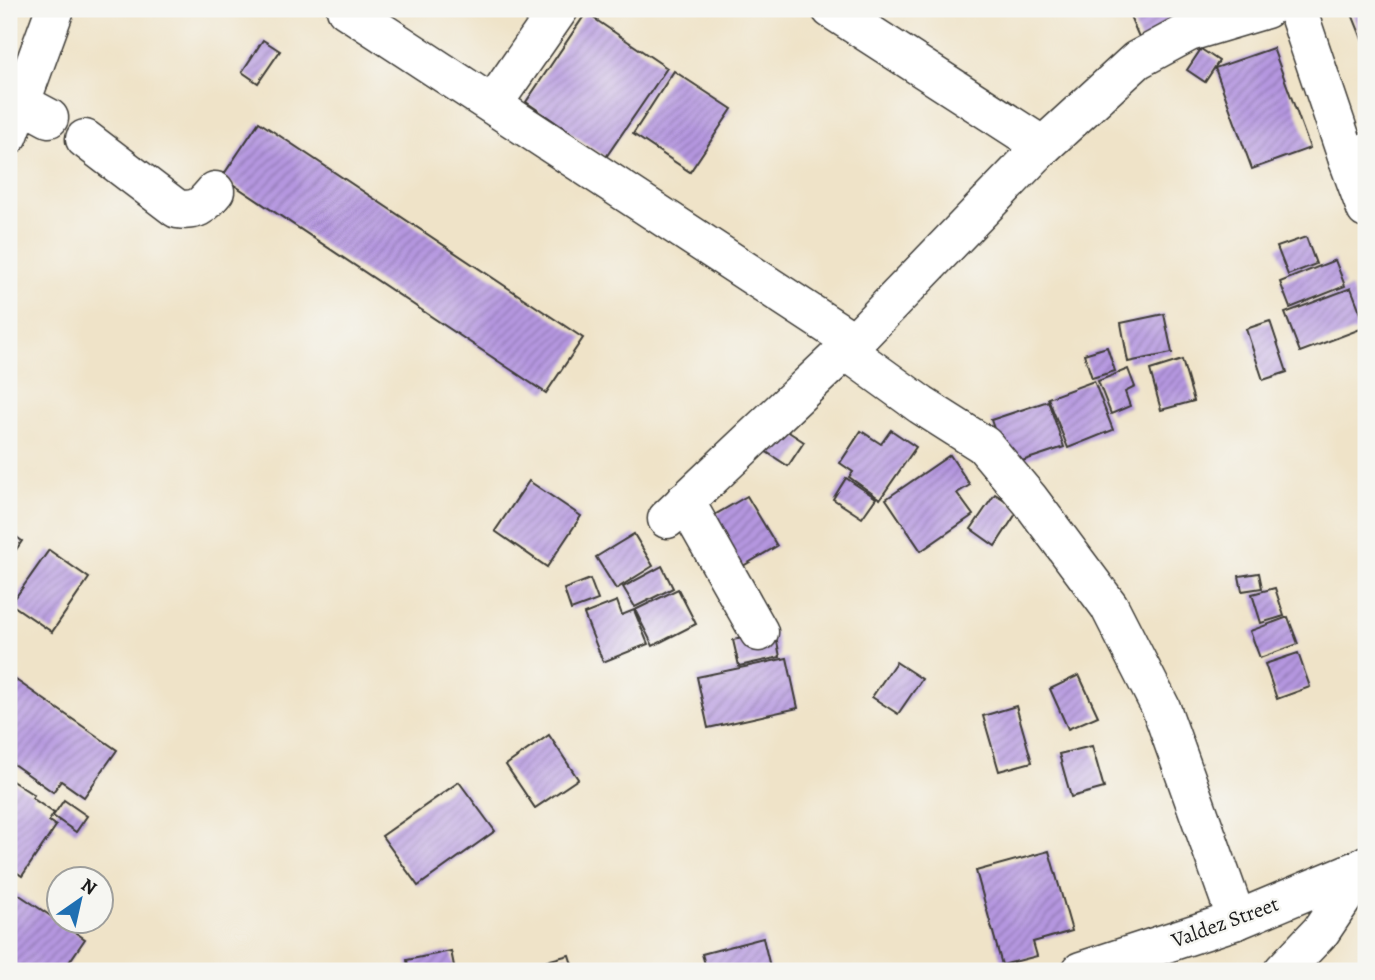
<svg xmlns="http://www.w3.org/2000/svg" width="1375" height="980" font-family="Alegreya,serif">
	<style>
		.building { fill: url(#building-hatch) }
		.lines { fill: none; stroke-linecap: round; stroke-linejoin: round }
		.minor-casing { stroke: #3c3a36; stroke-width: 41 }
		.minor { stroke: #fff; stroke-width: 38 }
		.labels { text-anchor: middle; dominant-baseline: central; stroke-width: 5; stroke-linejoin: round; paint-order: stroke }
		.street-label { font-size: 21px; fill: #1c1c1c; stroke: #f6f6f2 }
	</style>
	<defs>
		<pattern id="building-hatch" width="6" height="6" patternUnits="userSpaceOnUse" patternTransform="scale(1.75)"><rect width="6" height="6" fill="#b597e0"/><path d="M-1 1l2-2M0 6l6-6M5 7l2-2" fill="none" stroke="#927ab5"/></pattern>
	</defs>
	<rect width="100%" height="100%" fill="#f6f6f2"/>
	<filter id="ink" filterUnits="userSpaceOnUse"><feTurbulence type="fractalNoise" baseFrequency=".0143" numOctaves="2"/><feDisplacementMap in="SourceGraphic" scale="14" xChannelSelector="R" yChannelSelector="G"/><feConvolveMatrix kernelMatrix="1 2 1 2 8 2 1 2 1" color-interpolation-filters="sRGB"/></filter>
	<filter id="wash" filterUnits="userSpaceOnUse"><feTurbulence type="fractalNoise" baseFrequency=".00686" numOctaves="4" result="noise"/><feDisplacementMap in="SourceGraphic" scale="28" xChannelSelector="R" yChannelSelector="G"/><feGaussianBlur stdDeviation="1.57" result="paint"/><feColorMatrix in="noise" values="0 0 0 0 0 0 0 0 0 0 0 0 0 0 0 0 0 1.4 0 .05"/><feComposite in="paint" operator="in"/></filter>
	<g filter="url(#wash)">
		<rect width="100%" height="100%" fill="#efe3c8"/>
		<g id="blocks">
			<g class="building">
				<polygon points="1127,9 1206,9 1142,44"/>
				<polygon points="1350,9 1366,9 1366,49"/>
				<polygon points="586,13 667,68 606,157 526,102"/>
				<polygon points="263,40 280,51 258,83 242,72"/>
				<polygon points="1273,48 1310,148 1252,169 1215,68"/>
				<polygon points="1201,49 1219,61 1205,82 1187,70"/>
				<polygon points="674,71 732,109 690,172 633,134"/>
				<polygon points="259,122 583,338 546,393 222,177"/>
				<polygon points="1306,237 1316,264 1288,275 1277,247"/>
				<polygon points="1335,260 1345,286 1290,308 1280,282"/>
				<polygon points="1351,288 1366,327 1300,352 1285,313"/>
				<polygon points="1164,314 1172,353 1128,362 1121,323"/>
				<polygon points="1270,321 1287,372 1263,380 1246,329"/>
				<polygon points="1107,347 1115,371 1092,378 1084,354"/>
				<polygon points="1182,360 1194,401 1161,410 1150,370"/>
				<polygon points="1128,369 1135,387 1125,392 1130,406 1111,414 1098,381"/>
				<polygon points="1094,381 1113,430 1068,448 1048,398"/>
				<polygon points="1048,401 1064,447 1007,466 991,420"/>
				<polygon points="781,427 804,442 788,466 765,451"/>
				<polygon points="891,430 916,447 880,499 849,477 853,472 840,463 861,431 881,444"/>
				<polygon points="950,455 970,485 957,493 973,515 921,551 886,499"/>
				<polygon points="846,478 876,498 862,518 833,499"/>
				<polygon points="529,481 581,516 547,567 495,531"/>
				<polygon points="995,494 1019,509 995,546 971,529"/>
				<polygon points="747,496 777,546 731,573 706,520"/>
				<polygon points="11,533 22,541 9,560 9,536"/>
				<polygon points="634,534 653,566 616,589 596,557"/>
				<polygon points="49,550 89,578 52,632 11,604"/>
				<polygon points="662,566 673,588 635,607 623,587"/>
				<polygon points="1259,573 1262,588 1242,591 1239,576"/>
				<polygon points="590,579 598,600 571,610 564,589"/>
				<polygon points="1275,588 1284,616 1261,623 1252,594"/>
				<polygon points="678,589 696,624 653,646 635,610"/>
				<polygon points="617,601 622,615 634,610 648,644 603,662 584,614"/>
				<polygon points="1288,617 1298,644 1260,658 1250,631"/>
				<polygon points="775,631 780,657 739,666 733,640"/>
				<polygon points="1298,653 1310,687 1277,699 1265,664"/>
				<polygon points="787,658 798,708 708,728 697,677"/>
				<polygon points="896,662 922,679 898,714 872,697"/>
				<polygon points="1079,675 1098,716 1068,729 1050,689"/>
				<polygon points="13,678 117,750 84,797 61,781 53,792 9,761 9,684"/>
				<polygon points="1016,706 1032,762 999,771 983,716"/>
				<polygon points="549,735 578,779 535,808 506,765"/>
				<polygon points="1092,746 1104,788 1071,797 1059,754"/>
				<polygon points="9,779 34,795 32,798 54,813 49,821 56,826 22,876 9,867"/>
				<polygon points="459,782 495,831 418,886 382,836"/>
				<polygon points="64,800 87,816 76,832 53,816"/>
				<polygon points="1049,851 1072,931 1033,942 1037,956 1002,965 976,871"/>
				<polygon points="9,888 85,939 63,971 9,971"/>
				<polygon points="763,938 771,971 707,971 702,954"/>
				<polygon points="451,951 455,971 409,971 407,960"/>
				<polygon points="569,955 574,971 513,971 513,970"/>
			</g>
		</g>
	</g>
	<g filter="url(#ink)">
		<use href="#blocks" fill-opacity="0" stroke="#3c3a36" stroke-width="2"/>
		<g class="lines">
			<defs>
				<g id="minor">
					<polyline points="346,9 854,342"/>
					<polyline points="831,9 1043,146"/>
					<polyline points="1297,9 1348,160"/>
					<polyline points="21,103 49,118"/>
					<polyline points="493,104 559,9"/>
					<polyline points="9,135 55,9"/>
					<path d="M 85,139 L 177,209 C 198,212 202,206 215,191"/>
					<polyline points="1366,152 1348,160 1366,209"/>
					<polyline points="845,350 921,405 984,445 1030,500 1109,606 1161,708 1237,920"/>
					<polyline points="685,501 759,632"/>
					<polyline points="667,519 854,342 1043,146 1137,60 1189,32 1266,9"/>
					<polyline points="1081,971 1237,920 1364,867 1366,865"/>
					<polyline points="1283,971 1321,931 1364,867"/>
				</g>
			</defs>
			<use href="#minor" class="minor-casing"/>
			<use href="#minor" class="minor"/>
		</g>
	</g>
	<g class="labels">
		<g class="street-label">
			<text transform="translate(1225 922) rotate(-20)">Valdez Street</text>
		</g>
	</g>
	<rect width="1375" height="980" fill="none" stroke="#f6f6f2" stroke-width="35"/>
	<g transform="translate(80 900) rotate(34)"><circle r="33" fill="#f6f6f2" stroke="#9f9f9c" stroke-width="2"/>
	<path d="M0-5L12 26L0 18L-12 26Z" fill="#1f6fb2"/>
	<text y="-10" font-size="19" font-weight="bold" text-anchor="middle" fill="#1c1c1c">N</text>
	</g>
</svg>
